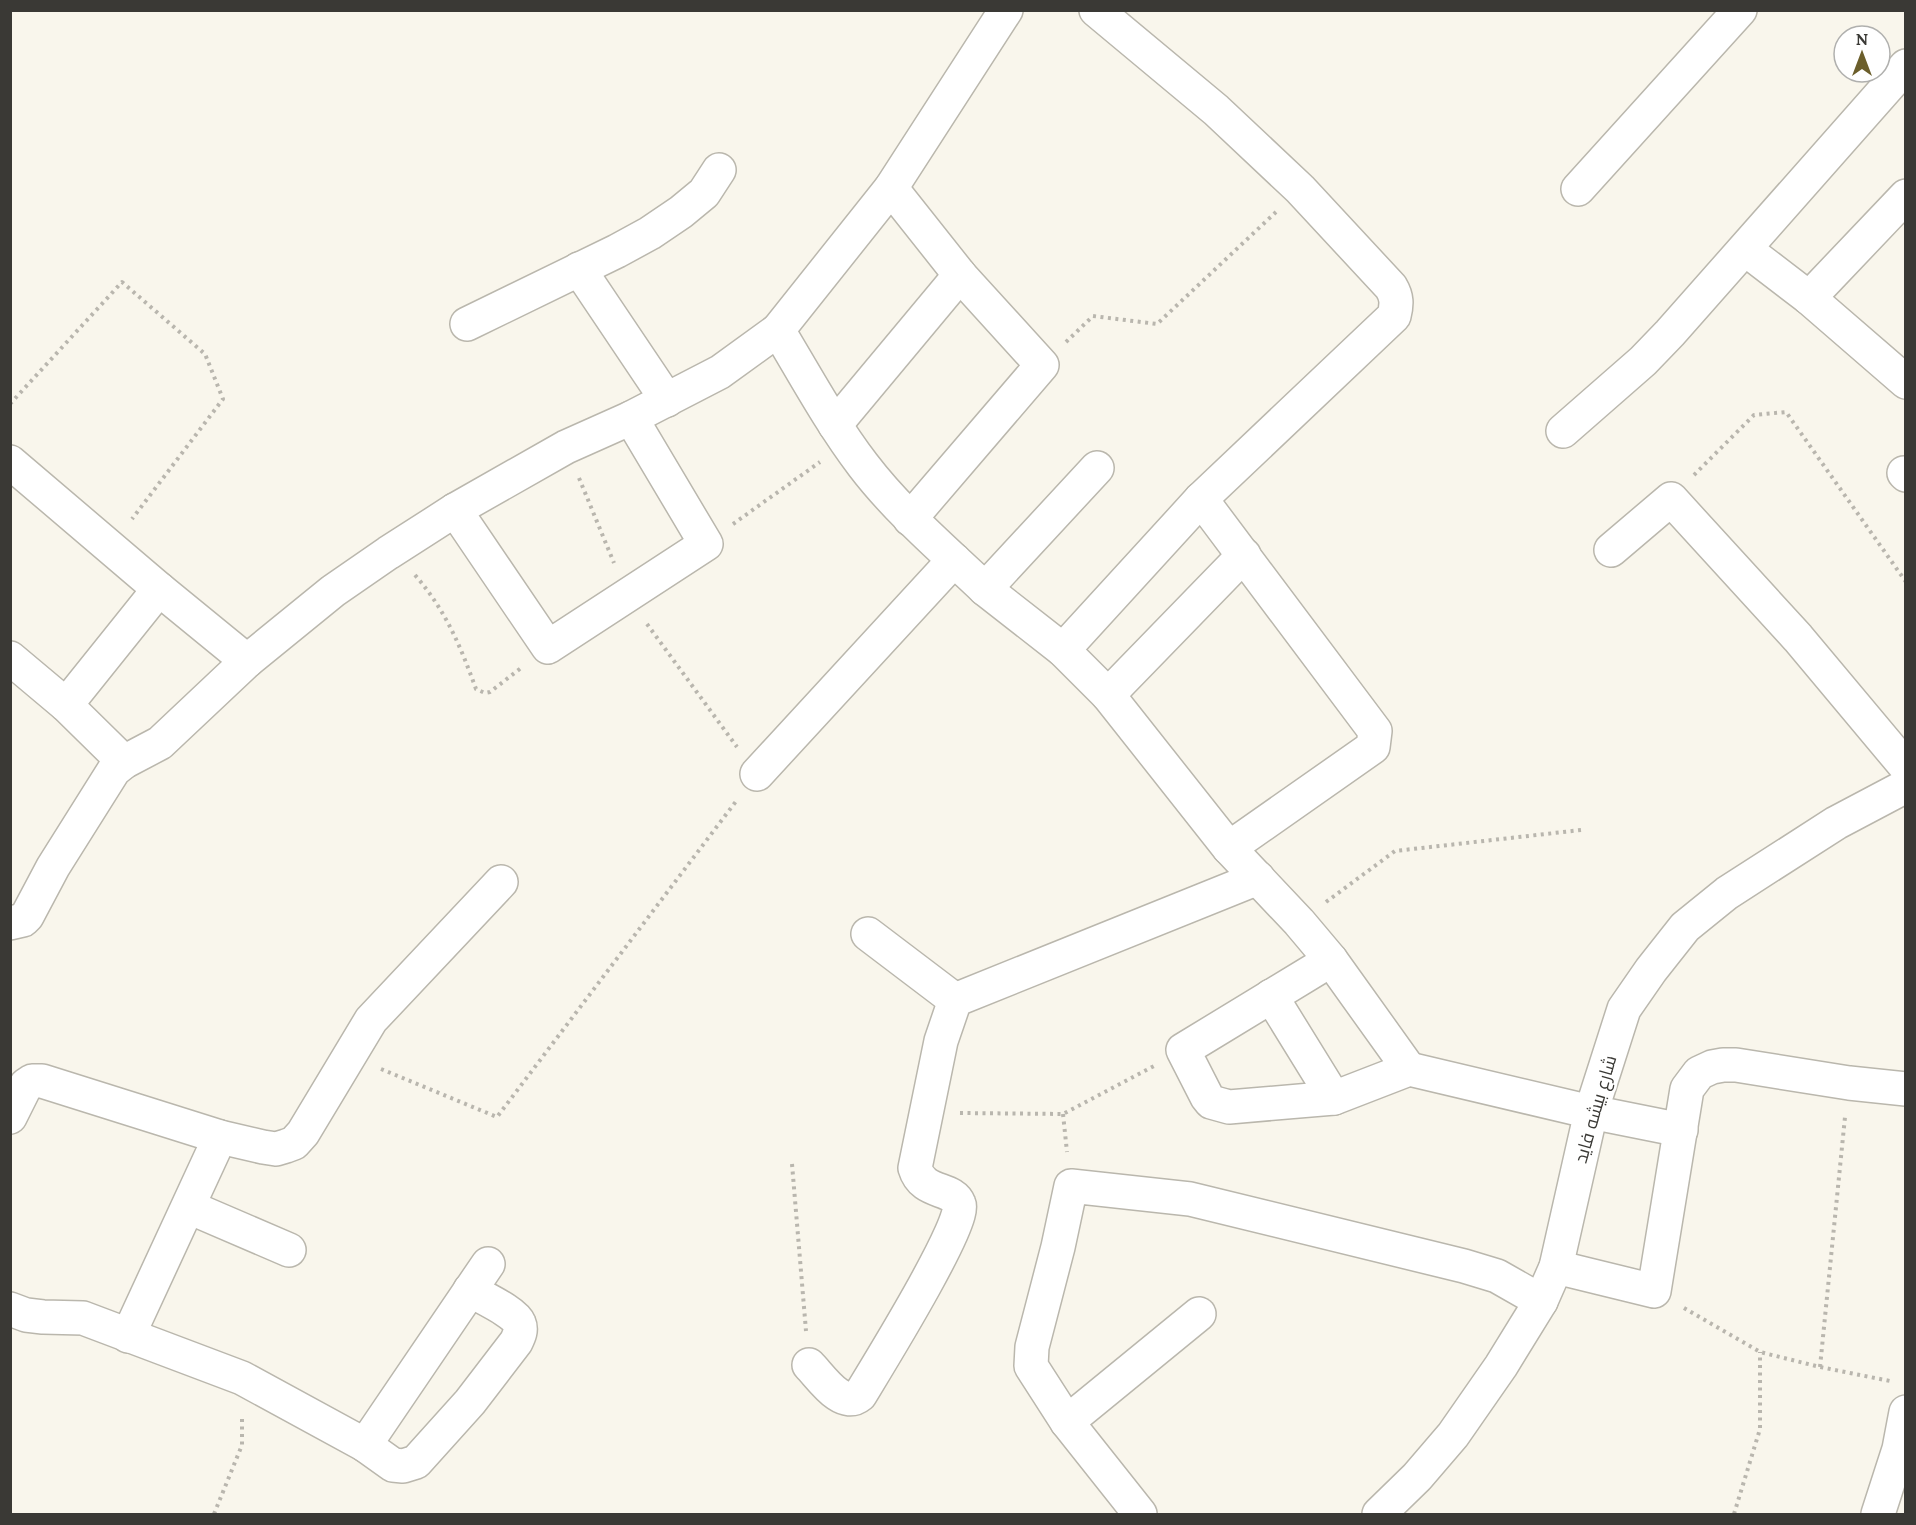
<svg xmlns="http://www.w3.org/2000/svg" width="1916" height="1525" font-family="Lora,Cairo,serif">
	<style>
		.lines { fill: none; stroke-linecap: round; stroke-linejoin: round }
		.street-casing { stroke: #bab7ad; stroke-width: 36 }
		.path { stroke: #b9b6ae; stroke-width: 4; stroke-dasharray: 3 4.5; stroke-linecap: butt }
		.street { stroke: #fff; stroke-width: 33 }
		.labels { text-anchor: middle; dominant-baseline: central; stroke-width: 5; stroke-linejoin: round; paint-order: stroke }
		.street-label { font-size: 18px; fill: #3a3935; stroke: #fff }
	</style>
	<rect width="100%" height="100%" fill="#f9f6ec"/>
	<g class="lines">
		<defs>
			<g id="street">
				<polyline points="891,188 960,275 1042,365 910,519"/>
				<polyline points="1578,189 1740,10"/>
				<polyline points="1745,249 1809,298 1906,382"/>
				<polyline points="579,269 667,400"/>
				<polyline points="1809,298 1906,196"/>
				<polyline points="467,324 617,251 650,233 681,212 704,193 719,170"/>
				<path d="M 778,330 C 805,375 831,423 863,465 C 898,511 943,549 985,589 L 1097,468"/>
				<polyline points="835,425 960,275"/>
				<polyline points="1563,431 1643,361 1670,333 1906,66"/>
				<polyline points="10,462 159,589 66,705 10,658"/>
				<polyline points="1904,473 1906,475"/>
				<polyline points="1201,499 1375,731 1373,747 1229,848"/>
				<polyline points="455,510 548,647 706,544 631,418"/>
				<polyline points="1611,550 1671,499 1798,638 1906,767"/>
				<polyline points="1244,555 1108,695 1229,848 1299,922 1331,960 1409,1069"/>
				<polyline points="159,589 247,661"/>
				<polyline points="985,589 1063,650 1108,695"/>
				<path d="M 1063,650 L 1201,499 L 1394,316 C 1397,304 1397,297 1391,287 L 1300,189 L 1216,110 L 1096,10"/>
				<polyline points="66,705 124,762"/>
				<polyline points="757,774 954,560"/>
				<polyline points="10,923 23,920 27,916 53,867 114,770 124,762 160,743 247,661 333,591 388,553 455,510 566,447 631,418 720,372 778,330 891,188 1006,10"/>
				<polyline points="868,934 955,1000"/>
				<polyline points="1331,960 1183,1050 1207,1097 1211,1102 1229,1107 1334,1098 1409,1069 1591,1112 1681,1130"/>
				<polyline points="1271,996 1334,1098"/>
				<polyline points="10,1117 26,1085 32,1081 42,1081 220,1137 263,1147 276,1149 286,1146 294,1143 303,1133 371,1020 501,882"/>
				<polyline points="189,1207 289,1250"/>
				<polyline points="1556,1267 1654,1291 1687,1089 1699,1073 1712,1067 1723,1065 1736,1065 1849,1083 1906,1089"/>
				<path d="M 10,1309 L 26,1315 L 43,1317 L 83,1318 L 242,1378 L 365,1445 L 393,1465 L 403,1466 L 416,1462 L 470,1402 L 516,1342 C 519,1336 522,1330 519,1323 C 515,1312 481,1297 470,1290"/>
				<polyline points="128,1336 220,1137"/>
				<path d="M 809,1365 C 821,1377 842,1410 860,1395 C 875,1370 967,1222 959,1204 C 952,1186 923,1195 915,1168 L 941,1041 L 955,1000 L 1258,878"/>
				<polyline points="1067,1422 1199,1314"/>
				<polyline points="365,1445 488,1264"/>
				<polyline points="1140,1514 1067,1422 1031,1366 1032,1347 1058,1247 1071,1186 1190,1199 1464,1266 1497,1276 1541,1301"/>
				<polyline points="1379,1514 1417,1477 1453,1435 1501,1366 1541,1301 1556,1267 1591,1112 1624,1009 1651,970 1685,927 1727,893 1836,823 1906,786"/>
				<polyline points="1878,1514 1899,1449 1906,1412"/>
			</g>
		</defs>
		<use href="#street" class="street-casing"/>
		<g class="path">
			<polyline points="1066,342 1093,316 1157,324 1276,212"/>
			<polyline points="10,404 122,282 205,354 223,399 132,519"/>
			<polyline points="1694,475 1754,415 1786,412 1906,582"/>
			<polyline points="579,478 614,563"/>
			<polyline points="733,524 820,462"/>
			<path d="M 415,575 C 446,611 460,645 476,689 L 485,693 L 490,692 L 521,668"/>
			<polyline points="647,624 737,747"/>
			<polyline points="1326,902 1395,851 1581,830"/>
			<polyline points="381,1069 497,1117 737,800"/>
			<polyline points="960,1113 1063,1114 1154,1066"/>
			<polyline points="1063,1114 1067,1152"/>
			<polyline points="792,1164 806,1331"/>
			<polyline points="1684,1308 1760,1352 1820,1367 1890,1381"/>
			<polyline points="1820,1367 1845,1117"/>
			<polyline points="214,1514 242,1445 242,1419"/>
			<polyline points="1734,1514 1760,1429 1760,1352"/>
		</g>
		<use href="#street" class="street"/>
	</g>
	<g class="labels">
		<g class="street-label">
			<text transform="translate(1595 1109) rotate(-74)">شارع بيشه فايد</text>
		</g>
	</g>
	<rect width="1916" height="1525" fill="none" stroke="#3a3935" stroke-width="24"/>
	<g transform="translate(1862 54)"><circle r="28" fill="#ffffff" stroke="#b0b0ae" stroke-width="1.5"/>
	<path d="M0-4.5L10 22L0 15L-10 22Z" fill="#6b5e2b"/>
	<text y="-9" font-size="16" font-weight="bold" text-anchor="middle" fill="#3a3935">N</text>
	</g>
</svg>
